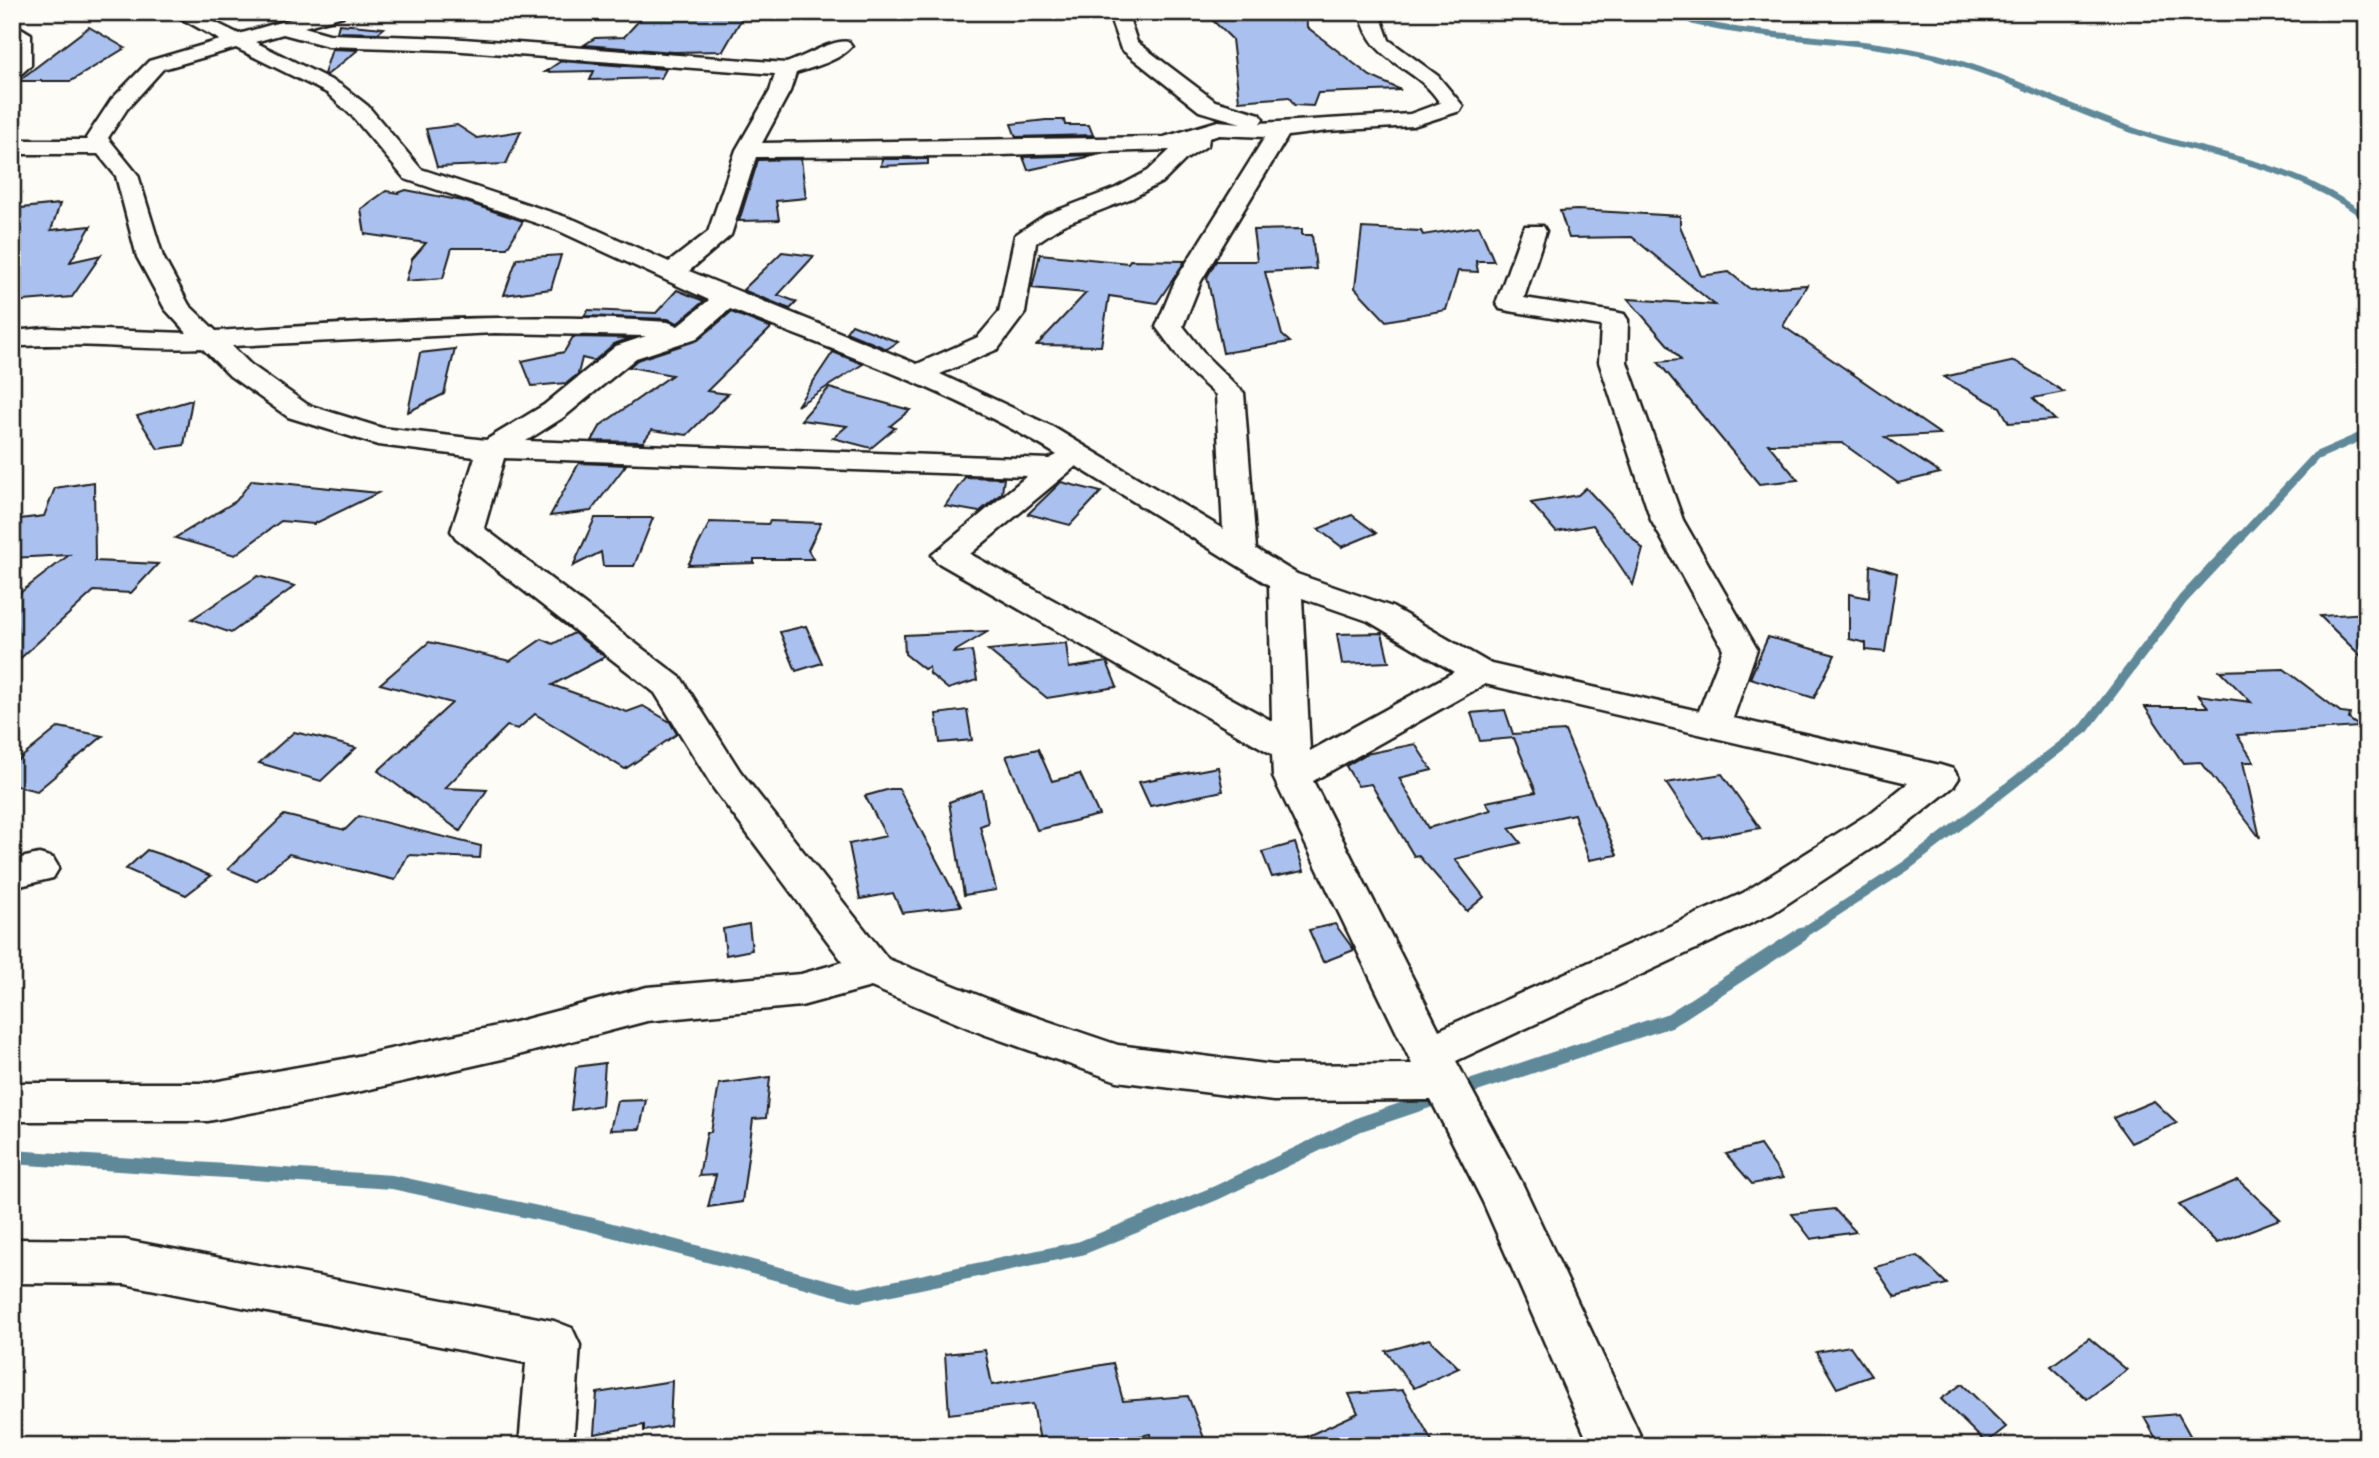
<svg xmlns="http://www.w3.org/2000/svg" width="2379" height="1458" font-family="'Playpen Sans',sans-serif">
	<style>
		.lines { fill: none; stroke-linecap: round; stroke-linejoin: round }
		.stream-far3 { stroke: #5e8999; stroke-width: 6 }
		.stream-far2 { stroke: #5e8999; stroke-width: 8 }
		.stream-far1 { stroke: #5e8999; stroke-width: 10 }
		.stream { stroke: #5e8999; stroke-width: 14 }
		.building { fill: #aac1ef; stroke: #1c1c1c; stroke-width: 2 }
		.minor-casing { stroke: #1c1c1c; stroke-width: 5 }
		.minor { fill: #fdfcf7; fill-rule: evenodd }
	</style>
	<rect width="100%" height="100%" fill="#fdfcf7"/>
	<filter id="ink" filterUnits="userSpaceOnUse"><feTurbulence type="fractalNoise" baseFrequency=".0143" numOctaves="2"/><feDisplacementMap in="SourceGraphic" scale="14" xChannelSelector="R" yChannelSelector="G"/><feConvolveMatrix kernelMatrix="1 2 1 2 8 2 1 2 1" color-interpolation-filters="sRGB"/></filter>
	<g filter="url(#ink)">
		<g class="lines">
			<path class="stream-far3" d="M 1673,12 L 1694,22 L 1717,27 C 1789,40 1866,39 1937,57 C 2008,75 2072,111 2141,133 C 2225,159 2293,163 2367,218"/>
			<polyline class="stream-far2" points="2240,538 2316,456 2367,434"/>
			<polyline class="stream-far1" points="1798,936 1906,866 2085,728 2183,599 2242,536"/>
			<g class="stream">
				<polyline points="1458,1091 1670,1020 1801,935"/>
				<polyline points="12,1157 392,1182 589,1224 859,1295 1081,1248 1216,1193 1360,1124 1443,1096"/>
			</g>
		</g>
		<g class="building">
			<polygon points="1204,12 1306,12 1307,27 1370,76 1401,90 1318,93 1313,106 1294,105 1289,97 1239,101 1232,39"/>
			<polygon points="745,13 723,51 674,52 584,45 595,38 624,37 645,14"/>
			<polygon points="339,24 384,28 378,33 337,32"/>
			<polygon points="89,27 125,48 71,81 18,81"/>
			<polygon points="332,49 358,50 327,75 324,74"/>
			<polygon points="561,61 666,69 661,78 590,80 594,71 545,72"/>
			<polygon points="1046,120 1064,120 1065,125 1089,125 1093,135 1016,137 1011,124"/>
			<polygon points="457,125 477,138 521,131 506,164 437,167 426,129"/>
			<polygon points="1097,155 1028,170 1023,157"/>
			<polygon points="801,159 806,198 776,201 779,220 739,221 758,160"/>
			<polygon points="882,159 928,159 928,164 881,166"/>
			<polygon points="406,190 463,201 523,221 507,248 452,248 443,278 406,281 412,259 426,243 365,234 361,209 386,191 398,193"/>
			<polygon points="60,204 51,230 91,226 70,262 101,255 72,297 12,302 12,209"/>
			<polygon points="1577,210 1680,216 1680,226 1701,276 1729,272 1750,289 1807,285 1783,326 1940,434 1885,437 1940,473 1898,483 1842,443 1768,444 1798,480 1759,484 1658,362 1681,360 1628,299 1715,305 1632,237 1569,238 1560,211"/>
			<polygon points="1479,226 1494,261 1476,261 1478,272 1458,271 1446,310 1386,321 1355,288 1362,228 1421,231 1423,235"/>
			<polygon points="1302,229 1302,235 1312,235 1316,269 1265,272 1282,335 1290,342 1223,353 1207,277 1216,261 1257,261 1253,230"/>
			<polygon points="782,252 814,256 778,295 797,302 790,309 743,290"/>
			<polygon points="1040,254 1128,263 1130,260 1185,261 1157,303 1109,296 1101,346 1037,345 1086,293 1032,288"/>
			<polygon points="561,255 551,289 504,295 517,258"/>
			<polygon points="677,290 704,301 678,323 668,319 584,316 588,310 656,313"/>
			<polygon points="731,312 771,328 707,391 728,394 687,435 652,430 643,442 592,441 601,425 672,375 629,367 637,360 698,340"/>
			<polygon points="852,324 898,342 887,349 846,332"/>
			<polygon points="573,337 631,338 614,344 594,361 582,358 578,374 567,383 532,386 522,361 564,352"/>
			<polygon points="455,349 444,394 408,412 420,353"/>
			<polygon points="833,352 863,364 797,406"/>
			<polygon points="2015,361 2064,392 2033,398 2055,420 2009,423 2000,407 1944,377"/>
			<polygon points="829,388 910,410 890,426 895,428 871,448 833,438 847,426 801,420"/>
			<polygon points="192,400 184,445 158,449 137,416"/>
			<polygon points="579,463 626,465 591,511 550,516"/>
			<polygon points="965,477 1004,478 1002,493 979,512 945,506"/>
			<polygon points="252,480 378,493 314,524 281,521 235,555 175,538 236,501"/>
			<polygon points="94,482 95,561 158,564 131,593 94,591 12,666 12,599 69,555 12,558 12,520 44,516 55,488"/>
			<polygon points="1061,482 1101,492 1070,525 1028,514"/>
			<polygon points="1586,488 1643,549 1633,585 1593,525 1556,532 1531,503 1578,495"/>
			<polygon points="1352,515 1376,533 1342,547 1318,529"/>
			<polygon points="595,518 653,518 634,566 603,566 601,552 573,566"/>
			<polygon points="770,521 821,523 808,550 813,559 754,559 754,563 688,565 710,522 768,524"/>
			<polygon points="1870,565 1897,573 1885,652 1866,650 1866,643 1849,639 1849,594 1869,598"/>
			<polygon points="258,576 295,586 231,633 192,619"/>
			<polygon points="2367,613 2367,662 2320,616"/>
			<polygon points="806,626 822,663 796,671 780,632"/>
			<polygon points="989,631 952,653 972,651 977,680 948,689 930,674 929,667 924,669 905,654 904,635"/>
			<polygon points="574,633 605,657 552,685 627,712 643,706 670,722 677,734 625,769 535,714 518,729 507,726 445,788 487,790 460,831 378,771 452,703 380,684 429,642 510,661 542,639 553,644"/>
			<polygon points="1382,633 1389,662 1342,664 1337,634"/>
			<polygon points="1768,637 1835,655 1814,698 1750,678"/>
			<polygon points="1066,643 1069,668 1107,662 1117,687 1047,698 988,650"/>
			<polygon points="2284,669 2342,713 2350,714 2349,719 2360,727 2237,735 2254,762 2243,762 2260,838 2201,762 2183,763 2145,707 2208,707 2198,695 2251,702 2220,671"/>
			<polygon points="967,710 972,740 940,743 936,714"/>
			<polygon points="1505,710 1513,734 1565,731 1617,855 1589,860 1574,814 1509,828 1521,843 1455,859 1484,897 1467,911 1418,855 1414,856 1371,784 1358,786 1346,766 1366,754 1415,744 1432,770 1399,778 1428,828 1491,810 1486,802 1536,792 1514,738 1480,741 1471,713"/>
			<polygon points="59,727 103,736 37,791 12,785 12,765"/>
			<polygon points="294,732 320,738 356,748 321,781 259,763"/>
			<polygon points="1038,749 1052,781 1080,774 1099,815 1037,830 1006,756"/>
			<polygon points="1218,767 1223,791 1150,806 1139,782"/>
			<polygon points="1722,774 1760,828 1703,838 1666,783"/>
			<polygon points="890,789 899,789 961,906 902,913 893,893 860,899 849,844 886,836 865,796"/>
			<polygon points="982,790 988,823 980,826 996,890 964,895 949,802"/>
			<polygon points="284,815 345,830 359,816 481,846 480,858 408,855 395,880 289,854 256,881 228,869"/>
			<polygon points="1295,843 1304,871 1272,877 1262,852"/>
			<polygon points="147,850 168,857 211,876 186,895 126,869"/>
			<polygon points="749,924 752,950 726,955 723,929"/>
			<polygon points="1335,924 1354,950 1323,962 1309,930"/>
			<polygon points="605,1063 602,1105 571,1110 576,1067"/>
			<polygon points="770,1077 766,1118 753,1119 742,1202 708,1207 716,1175 699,1176 707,1132 711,1132 719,1084"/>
			<polygon points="646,1100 640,1129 610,1130 617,1101"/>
			<polygon points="2154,1101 2177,1123 2131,1143 2113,1118"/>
			<polygon points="1760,1145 1783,1178 1752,1184 1726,1154"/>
			<polygon points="2238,1180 2280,1219 2217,1243 2179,1205"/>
			<polygon points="1834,1209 1856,1232 1811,1239 1792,1214"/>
			<polygon points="1918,1256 1947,1284 1895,1297 1875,1267"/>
			<polygon points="2089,1338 2127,1370 2087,1399 2051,1366"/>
			<polygon points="1429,1339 1459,1368 1414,1388 1386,1351"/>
			<polygon points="1850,1346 1871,1376 1837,1388 1816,1352"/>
			<polygon points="985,1350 992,1385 1113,1363 1123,1401 1188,1396 1207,1446 1152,1446 1150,1434 1096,1446 1041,1446 1033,1404 949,1414 945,1354"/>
			<polygon points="672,1381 670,1426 644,1431 644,1425 594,1434 597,1393"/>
			<polygon points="1962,1384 2006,1427 1986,1443 1941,1399"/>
			<polygon points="1403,1390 1435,1446 1286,1446 1358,1413 1349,1394"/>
			<polygon points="2178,1414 2196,1446 2160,1446 2144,1417"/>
		</g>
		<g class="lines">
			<defs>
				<g id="minor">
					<path d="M 170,12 L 194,12 L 239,34 L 315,12 L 345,12 L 343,16 L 304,27 L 329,34 L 449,38 L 786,63 C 803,58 834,38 849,42 L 852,46 C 839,61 814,67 796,73 L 790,91 L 762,143 L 1164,137 L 1218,121 L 1241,123 L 1199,111 L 1121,49 L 1108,12 L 1127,12 L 1137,42 L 1215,101 L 1260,114 L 1263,119 L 1260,123 L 1410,114 L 1440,103 C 1415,63 1371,66 1360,12 L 1379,12 L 1389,40 L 1438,76 L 1463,106 L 1460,111 L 1413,126 L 1328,131 L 1288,136 L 1201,281 L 1183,326 L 1208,358 L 1244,393 L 1256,549 L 1297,574 L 1392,607 L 1491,664 L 1699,711 L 1723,649 L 1651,520 L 1599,362 L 1601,326 L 1509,311 L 1500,309 L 1496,303 L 1522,231 L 1525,226 L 1543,226 L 1546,231 L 1524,298 L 1615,312 L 1624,314 L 1628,320 L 1627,362 L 1683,520 L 1757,649 L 1733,718 L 1940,765 L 1953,769 L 1959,778 L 1953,787 L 1901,829 L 1773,913 L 1456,1061 L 1522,1183 L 1645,1446 L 1590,1446 L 1483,1202 L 1431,1100 L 1273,1101 L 1117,1081 L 983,1034 L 871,987 L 801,1006 L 647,1021 L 511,1057 L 344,1095 L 208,1121 L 12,1121 L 12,1083 L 208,1083 L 344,1059 L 511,1023 L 647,987 L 801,974 L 843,962 L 714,789 L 655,693 L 456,538 L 451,531 L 475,457 L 378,445 L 288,417 L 230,376 L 202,348 C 139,351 75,341 12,347 L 12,331 L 46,328 L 187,333 L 165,309 L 137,257 L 116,176 L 98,154 L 12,154 L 12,140 L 88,140 L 86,138 L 111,100 L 149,61 L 220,40 ZM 283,34 L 328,46 L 449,50 L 775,74 L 770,91 L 736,150 L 708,232 L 669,262 L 575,220 L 421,169 L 368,106 L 341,85 L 255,42 ZM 236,48 L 327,93 L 352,116 L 405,179 L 557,230 L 709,300 L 678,326 L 668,322 C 517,311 367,323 216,331 L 189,305 L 163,257 L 138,175 L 108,138 L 127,109 L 163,69 ZM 1219,135 L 1265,137 L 1175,281 L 1156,327 L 1188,370 L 1216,395 L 1223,529 L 1051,426 L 940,374 L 998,349 L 1025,313 L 1036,243 L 1063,225 L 1132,198 L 1164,181 L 1185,160 L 1208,145 L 1209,138 ZM 1170,150 L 1148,171 L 1116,188 L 1045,215 L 1015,235 L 999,312 L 978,337 L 917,364 L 689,271 L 731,235 L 756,157 L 967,156 ZM 730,309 C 840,353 956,392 1057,455 L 1049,459 L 526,441 L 564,417 L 636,358 L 697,338 ZM 495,333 L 646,336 L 616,346 L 544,405 L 486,440 L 382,428 L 308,405 L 250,364 L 232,346 ZM 504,458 L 1027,476 L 932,555 L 937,562 L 1272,754 L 1273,777 L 1412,1064 L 1273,1065 L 1118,1045 L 1015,1010 L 888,959 L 740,771 L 681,678 L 484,528 ZM 1076,466 L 1269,585 L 1272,721 L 970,554 ZM 1302,598 L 1368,621 L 1454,672 L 1310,751 ZM 1485,684 L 1908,783 L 1873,811 L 1743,893 L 1439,1030 L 1313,781 Z"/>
					<polygon points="21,28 31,34 31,65 19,76 12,78 12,33"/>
					<polygon points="39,854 53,858 59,868 53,878 12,888 12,860"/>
					<polygon points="12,1239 125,1240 554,1321 572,1328 580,1345 573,1446 519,1446 526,1363 125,1284 12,1283"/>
				</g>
			</defs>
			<use href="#minor" class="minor-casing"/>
			<use href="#minor" class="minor"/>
		</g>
	</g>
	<rect width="2379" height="1458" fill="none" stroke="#fdfcf7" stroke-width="42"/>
	<rect x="21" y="21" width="2337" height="1416" fill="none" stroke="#1c1c1c" stroke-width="2.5" filter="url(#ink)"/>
</svg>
